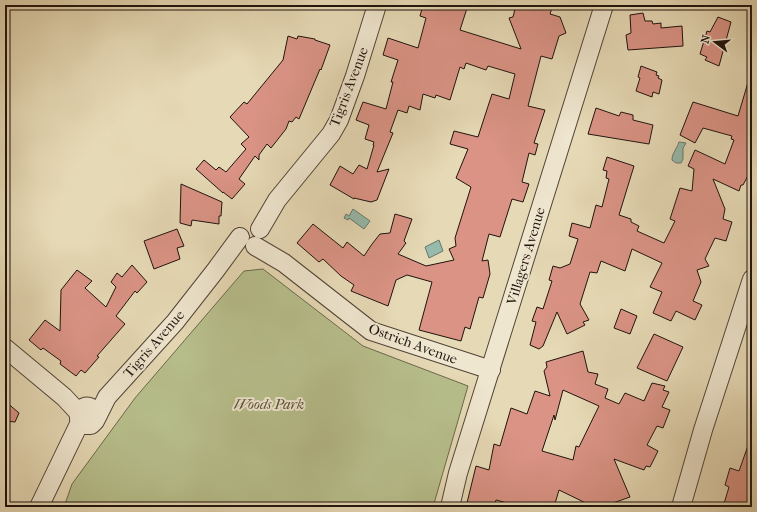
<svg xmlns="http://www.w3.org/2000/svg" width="757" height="512" font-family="'IM FELL French Canon',serif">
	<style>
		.green { fill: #b7bf8c; stroke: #6b694c }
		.water { fill: #96baab; stroke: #66776c }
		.building { fill: #da9385; stroke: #1f130d; fill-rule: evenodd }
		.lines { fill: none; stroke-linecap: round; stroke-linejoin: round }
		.minor-casing { stroke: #514437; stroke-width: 20 }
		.minor { stroke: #efe6cf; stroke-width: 18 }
		.labels { text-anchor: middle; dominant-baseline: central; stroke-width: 4; stroke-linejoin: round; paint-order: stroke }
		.street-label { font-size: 14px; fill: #1f130d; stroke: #efe6cf }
		.park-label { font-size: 14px; font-style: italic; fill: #544f39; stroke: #efe6cf }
	</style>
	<rect width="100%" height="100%" fill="#e6d9b5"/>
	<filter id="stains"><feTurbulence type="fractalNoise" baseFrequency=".005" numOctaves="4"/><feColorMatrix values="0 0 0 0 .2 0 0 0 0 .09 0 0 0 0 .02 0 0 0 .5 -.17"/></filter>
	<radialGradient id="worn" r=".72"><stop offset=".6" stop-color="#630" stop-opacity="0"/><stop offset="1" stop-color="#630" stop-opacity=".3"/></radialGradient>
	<polygon class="green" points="263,269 363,346 468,386 433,507 64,507 72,484 135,398 244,271"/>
	<g class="water">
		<path d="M 679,142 L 686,143 L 683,148 L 683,159 L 681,163 L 676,163 L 672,160 C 672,153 677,149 679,142 Z"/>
		<polygon points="353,209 370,221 364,229 349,218 348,220 344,218 346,214 349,216"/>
		<polygon points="439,240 443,251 429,258 425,247"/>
	</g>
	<g class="building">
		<polygon points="423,5 468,5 460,30 521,49 509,18 513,17 516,5 553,5 550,14 560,17 566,33 559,36 552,59 541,56 528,106 545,110 534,143 538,144 535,155 529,153 522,182 529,184 523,202 512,199 500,237 489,234 482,261 488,260 490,274 483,298 479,297 470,329 465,327 461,341 419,330 432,282 407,275 396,280 388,306 351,291 354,285 341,276 323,259 319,262 297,243 313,224 343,248 347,242 364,256 372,244 380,234 390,233 395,214 412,219 404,241 406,243 398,254 426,266 454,260 449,249 456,246 455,238 471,187 456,178 468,149 450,144 454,131 478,137 492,94 509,99 515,74 488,66 486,70 466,63 464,69 460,67 450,100 436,95 435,98 423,94 420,110 409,106 407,113 398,110 390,132 393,133 377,172 389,169 377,200 371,202 354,198 354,199 330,185 340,166 353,174 359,165 367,169 374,145 373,145 374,142 365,139 369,125 356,120 363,102 386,109 393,82 391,82 398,60 383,55 388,38 418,48 426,18 420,16"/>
		<polygon points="643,13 645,21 652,21 653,24 661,23 661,28 682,26 683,46 628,50 626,35 631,33 630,15"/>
		<polygon points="718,17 731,22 719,66 705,60 707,57 700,54 707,31 710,32"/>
		<polygon points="288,36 297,39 298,36 315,39 315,40 330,45 321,70 320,69 299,119 296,117 292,122 289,121 286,129 271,148 267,144 259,155 259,160 255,156 239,179 245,184 232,199 223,192 223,193 196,169 204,160 216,170 219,167 226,172 246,149 241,144 249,137 230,117 244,102 247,104 283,60"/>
		<polygon points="641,66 657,72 656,75 659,76 658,78 662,80 659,94 653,92 652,97 636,91 640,78 638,77"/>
		<polygon points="749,79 752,80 752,168 743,185 741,185 739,191 713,179 725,209 723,219 732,222 726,241 715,238 705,259 709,266 697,270 701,282 693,301 702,305 695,320 676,311 671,321 653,313 662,292 650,287 662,263 632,249 625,271 601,261 597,273 590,272 580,304 589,320 583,322 585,325 567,334 557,312 543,346 539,349 530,345 536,322 532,321 537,307 543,309 552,281 549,280 553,266 560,268 570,264 578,239 569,236 572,223 590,228 596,205 602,207 609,179 606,178 607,171 603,170 607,157 634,166 619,215 631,219 631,222 639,226 637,231 664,243 675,221 670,219 680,188 692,191 694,169 688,166 695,150 725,164 734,140 731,139 732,136 703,128 695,143 680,135 693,102 738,116"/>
		<polygon points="596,108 619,116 621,112 633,115 633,120 653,125 649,144 588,134"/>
		<polygon points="181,184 222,202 221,216 219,216 219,224 192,220 191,226 180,223"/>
		<polygon points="177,229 184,246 177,248 180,259 154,269 144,241"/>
		<polygon points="132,265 147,282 137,293 135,291 116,316 125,324 97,356 99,357 85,373 81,370 76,376 60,364 61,361 43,348 41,350 29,340 45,320 60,331 61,290 77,270 92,281 85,288 106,307 116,287 111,282 117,273 122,277"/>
		<polygon points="621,309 637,316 630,334 614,328"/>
		<polygon points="654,334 683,347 667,381 637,368"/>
		<path d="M 583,351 L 588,372 L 598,374 L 595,384 L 608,389 L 605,398 L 619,404 L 625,393 L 644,401 L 652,383 L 665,386 L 663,390 L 669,392 L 662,407 L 670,410 L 663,428 L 657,426 L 647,445 L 658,451 L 650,467 L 646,466 L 644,470 L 614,459 L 630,497 L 613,503 L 613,507 L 594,507 L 559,490 L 554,507 L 522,507 L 496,500 L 494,507 L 466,507 L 476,466 L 489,470 L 494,444 L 500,446 L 511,408 L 527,414 L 535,391 L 550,396 L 544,371 L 547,367 L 546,362 ZM 563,390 L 599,406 L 579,447 L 576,446 L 573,460 L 542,451 L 554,415 L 555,420 Z"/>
		<polygon points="5,401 19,413 15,422 5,421"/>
		<polygon points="750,440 752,440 752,507 723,507 729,487 725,485 730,468 739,471"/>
	</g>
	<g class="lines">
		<defs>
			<g id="minor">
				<polyline points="260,229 277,200 331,134 339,120 355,76 377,5"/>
				<polyline points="255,246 284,263 371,331 491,370"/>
				<polyline points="5,348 64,397 79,413"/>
				<path d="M 97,415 C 91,400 74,407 80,422 L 85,425 L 91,425 L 95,421 L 107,397 L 175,322 L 215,271 L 240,237"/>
				<polyline points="39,507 80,422"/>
				<polyline points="450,507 458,473 604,5"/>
				<polyline points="681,507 703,430 752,279"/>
			</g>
		</defs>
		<use href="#minor" class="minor-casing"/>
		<use href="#minor" class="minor"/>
	</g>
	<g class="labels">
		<g class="street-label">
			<text transform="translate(349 87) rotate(-69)">Tigris Avenue</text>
			<text transform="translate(526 256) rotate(-73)">Villagers Avenue</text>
			<text transform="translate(154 344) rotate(-49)">Tigris Avenue</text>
			<text transform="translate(413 344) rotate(20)">Ostrich Avenue</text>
		</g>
		<g class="park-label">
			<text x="269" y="404">Woods Park</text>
		</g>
	</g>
	<rect width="757" height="512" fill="none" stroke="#e6d9b5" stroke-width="20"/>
	<rect x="6" y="6" width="745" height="500" fill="none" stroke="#1f130d" stroke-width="2"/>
	<rect x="10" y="10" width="737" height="492" fill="none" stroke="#1f130d"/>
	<g transform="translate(715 42) rotate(286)" stroke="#efe6cf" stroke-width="3" paint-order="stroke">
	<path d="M0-3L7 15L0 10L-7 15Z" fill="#1f130d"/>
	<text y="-6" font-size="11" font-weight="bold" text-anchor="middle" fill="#1f130d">N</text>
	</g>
	<rect width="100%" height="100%" filter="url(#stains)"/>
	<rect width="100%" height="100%" fill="url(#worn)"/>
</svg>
